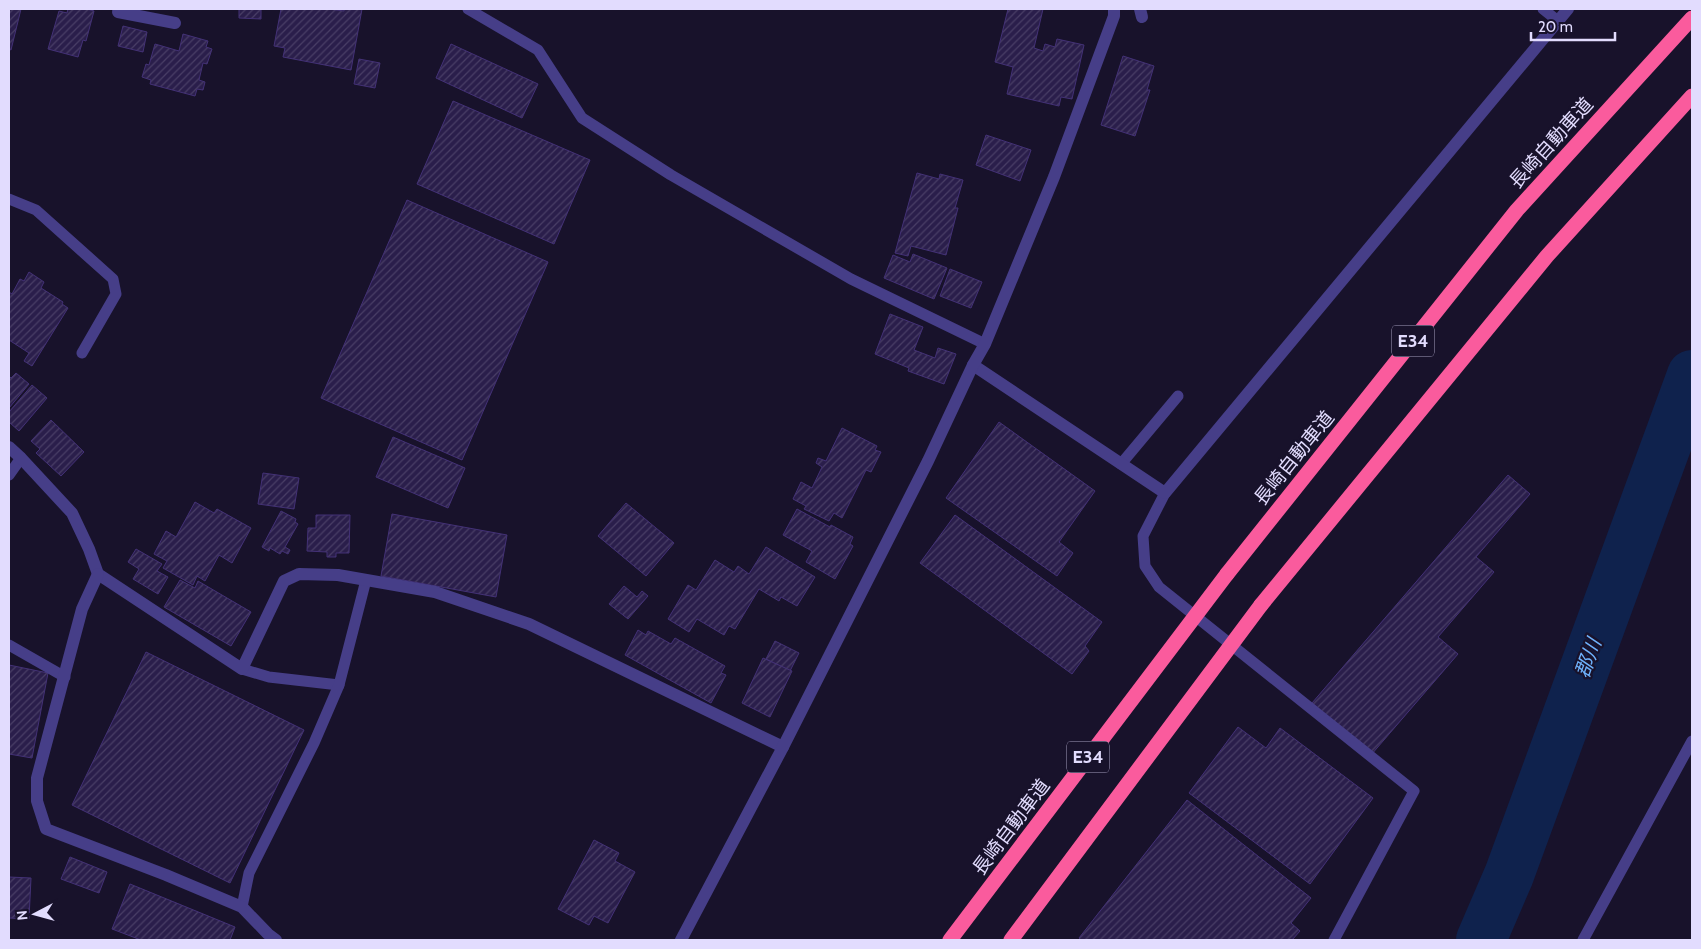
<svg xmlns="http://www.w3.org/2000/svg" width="1701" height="949" font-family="Cabin,'Noto Sans JP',sans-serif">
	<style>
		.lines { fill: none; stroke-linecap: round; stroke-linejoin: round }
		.river { stroke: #0f224d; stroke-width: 50 }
		.building { fill: url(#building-hatch); stroke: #433176 }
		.lane { stroke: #463e88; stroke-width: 11 }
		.street { stroke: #463e88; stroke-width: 12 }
		.highway { stroke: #fa5b9d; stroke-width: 15 }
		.highway-bridge { stroke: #fa5b9d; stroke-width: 15 }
		.labels { text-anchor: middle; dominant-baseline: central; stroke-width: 4.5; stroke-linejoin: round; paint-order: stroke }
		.shield { fill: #18122b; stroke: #a59fbf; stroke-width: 1 }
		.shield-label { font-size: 18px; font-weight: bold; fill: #e2dcfe }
		.street-label { font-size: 19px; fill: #e2dcfe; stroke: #18122b }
		.water-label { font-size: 20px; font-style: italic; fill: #6eb1fb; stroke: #18122b }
	</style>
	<defs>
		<pattern id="building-hatch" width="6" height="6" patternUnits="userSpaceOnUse" patternTransform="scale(1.25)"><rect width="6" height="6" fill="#2a1e4b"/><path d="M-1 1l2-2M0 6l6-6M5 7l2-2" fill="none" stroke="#493e66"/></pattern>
	</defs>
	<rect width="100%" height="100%" fill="#18122b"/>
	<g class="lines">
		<polyline class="river" points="1481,940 1509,875 1692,375"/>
	</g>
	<g class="building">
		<polygon points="9,9 21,9 11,50 9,49"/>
		<polygon points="68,9 87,9 94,11 86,41 83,40 78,57 48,49 59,11 67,13"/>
		<polygon points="239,9 261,9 261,19 239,18"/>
		<polygon points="281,9 329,9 344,11 344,9 362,9 351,70 283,57 285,48 274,46"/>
		<polygon points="1008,9 1043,9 1034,48 1043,51 1045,44 1055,47 1057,39 1084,45 1072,99 1061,97 1059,106 1007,94 1013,67 995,62"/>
		<polygon points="123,26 147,32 143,52 118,46"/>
		<polygon points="183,34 208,41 206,47 212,49 207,64 203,63 199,80 205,82 203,90 197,89 195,96 150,84 151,80 142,77 146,64 149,65 155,44 179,51"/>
		<polygon points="451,44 538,84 522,118 436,78"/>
		<polygon points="1123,56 1154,66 1147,90 1150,90 1135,136 1101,125"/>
		<polygon points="359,59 380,63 375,88 354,84"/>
		<polygon points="453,101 590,160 554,244 417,184"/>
		<polygon points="986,135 1031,150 1020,181 976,165"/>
		<polygon points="917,173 939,179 940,174 963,180 955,208 958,208 946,255 911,246 908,256 895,253"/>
		<polygon points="407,200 548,262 462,460 321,398"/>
		<polygon points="913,254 947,268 934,299 884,278 893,255 910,262"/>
		<polygon points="950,269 982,282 971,308 940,296"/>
		<polygon points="29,272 44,282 41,288 63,302 62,304 68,308 32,366 24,361 29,353 9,340 9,292 12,294 20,279 24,281"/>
		<polygon points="890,314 923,327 914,350 935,358 938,348 956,354 944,384 908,371 909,368 875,354"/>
		<polygon points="16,373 29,384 9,408 9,376 11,378"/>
		<polygon points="32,385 47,398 19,431 9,422 9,412"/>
		<polygon points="51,420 84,452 61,476 36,453 40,449 31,441"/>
		<polygon points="999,422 1095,491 1059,542 1073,553 1057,576 946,498"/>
		<polygon points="842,428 877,446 875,450 881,452 871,472 866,470 842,518 834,513 829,521 804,509 806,506 793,499 801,482 812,488 822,467 816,463 818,458 826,461"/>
		<polygon points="393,437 465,468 448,508 376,477"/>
		<polygon points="263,473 299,478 294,509 258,504"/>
		<polygon points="1508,475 1530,494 1476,557 1494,572 1438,637 1458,654 1371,755 1312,703"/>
		<polygon points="195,502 214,513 217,509 251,528 232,563 219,555 205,581 197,576 193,585 163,568 167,561 154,554 166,531 176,537"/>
		<polygon points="626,503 674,543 646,576 598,536"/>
		<polygon points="797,509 830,527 831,525 853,537 850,544 853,546 835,579 806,562 812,551 783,535"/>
		<polygon points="281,511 296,519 295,522 298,524 285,547 290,550 288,554 282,551 280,554 270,548 269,551 262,547"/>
		<polygon points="392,514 507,535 496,597 381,576"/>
		<polygon points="316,515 350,515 349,553 336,553 336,557 327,557 327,552 307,551 308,528 316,528"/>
		<polygon points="955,515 1102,622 1085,646 1089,651 1072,674 920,563"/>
		<polygon points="766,547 815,577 797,606 781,597 779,601 759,589 735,629 729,626 724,635 697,619 689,632 668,619 688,585 696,590 715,560 734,572 738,566 749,574"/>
		<polygon points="136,549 162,564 157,571 168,577 158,594 133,579 139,569 128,562"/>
		<polygon points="180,580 195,588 198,581 251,612 231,646 164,607"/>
		<polygon points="624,586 637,597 642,591 648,596 628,619 609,604"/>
		<polygon points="638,630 646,635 648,631 671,644 675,638 725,666 721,673 726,675 711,703 625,655"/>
		<polygon points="775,641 799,653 790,671 766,659"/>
		<polygon points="146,652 304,730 230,883 72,805"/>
		<polygon points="763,658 792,671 770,717 742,703"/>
		<polygon points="9,665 48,673 32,758 9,754"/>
		<polygon points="1238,727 1266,748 1280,728 1373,798 1310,884 1189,793"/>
		<polygon points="1187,800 1311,898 1291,923 1300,931 1292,940 1081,940 1079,938"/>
		<polygon points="594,840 619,853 615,861 635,872 608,923 594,916 589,925 558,909"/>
		<polygon points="70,857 107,872 99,893 61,879"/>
		<polygon points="9,877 31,878 29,919 9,918"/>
		<polygon points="130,884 235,927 230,940 141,940 112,929"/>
	</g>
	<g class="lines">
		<g class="lane">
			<polyline points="468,9 538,50 582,118 671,175 851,279 985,344"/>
			<polyline points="1543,9 1558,21"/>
			<polyline points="9,199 36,210 113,279 116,294 82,353"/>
			<polyline points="1121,464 1178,396"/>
			<polyline points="9,475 21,458"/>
			<polyline points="1165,493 1143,536 1145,566 1159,587 1414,791 1334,940"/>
			<polyline points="9,645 65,677"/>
			<polyline points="242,669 269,677 339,685"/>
			<polyline points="242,907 249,873 314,743 339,685 366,580"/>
			<polyline points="1583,940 1692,741"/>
		</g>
		<g class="street">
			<polyline points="1140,9 1142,17"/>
			<polyline points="118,12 175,23"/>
			<polyline points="973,365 1165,493 1568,9"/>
			<polyline points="9,447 21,458 72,513 89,549 98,574 242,669 284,581 299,574 338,575 435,592 529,624 783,747"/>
			<polyline points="98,574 82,609 37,778 37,801 46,829 166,875 242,907 268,934 276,940"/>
			<polyline points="681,940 783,747 928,461 973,365 985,344 1054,177 1114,16 1114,9"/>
		</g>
		<g class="highway">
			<polyline points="1227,574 1517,210 1692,18"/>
			<polyline points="1261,605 1547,256 1692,96"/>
		</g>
		<g class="highway-bridge">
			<polyline points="950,940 1227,574"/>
			<polyline points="1011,940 1261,605"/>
		</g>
	</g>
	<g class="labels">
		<g class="shield">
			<rect x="1392" y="325.5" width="42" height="31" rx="4"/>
			<rect x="1067" y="741.5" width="42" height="31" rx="4"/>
		</g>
		<g class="shield-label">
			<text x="1413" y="341">E34</text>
			<text x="1088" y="757">E34</text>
		</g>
		<g class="street-label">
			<text transform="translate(1551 143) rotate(-48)">長崎自動車道</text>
			<text transform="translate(1294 458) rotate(-51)">長崎自動車道</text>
			<text transform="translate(1011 827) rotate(-53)">長崎自動車道</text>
		</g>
		<g class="water-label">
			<text transform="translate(1588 658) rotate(-70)">郡川</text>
		</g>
	</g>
	<rect width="1701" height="949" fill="none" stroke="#e2dcfe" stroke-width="20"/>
	<g transform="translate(35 914) rotate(264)" stroke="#18122b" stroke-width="4" paint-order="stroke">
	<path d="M0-4L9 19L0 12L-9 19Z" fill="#e2dcfe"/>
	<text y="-8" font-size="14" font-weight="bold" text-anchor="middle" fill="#e2dcfe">N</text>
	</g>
	<path d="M1531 32v8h84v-8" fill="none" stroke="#e2dcfe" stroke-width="2.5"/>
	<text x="1538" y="32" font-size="15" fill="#e2dcfe" stroke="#18122b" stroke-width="4" paint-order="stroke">20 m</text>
</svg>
